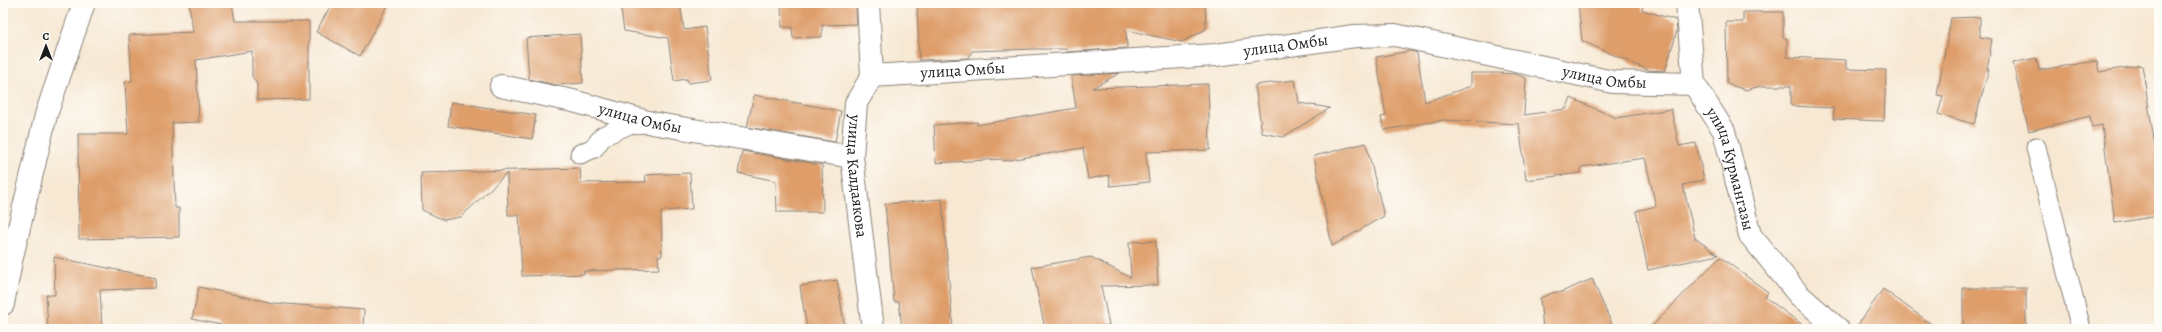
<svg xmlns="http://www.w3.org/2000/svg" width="2162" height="332" font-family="Alegreya,serif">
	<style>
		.building { fill: #de9d69 }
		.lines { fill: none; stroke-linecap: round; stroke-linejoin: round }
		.service-casing { stroke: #8a8278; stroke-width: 21 }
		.minor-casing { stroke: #8a8278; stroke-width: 24 }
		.tertiary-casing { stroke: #8a8278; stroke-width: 24 }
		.service { stroke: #fff; stroke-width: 19 }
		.minor { stroke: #fff; stroke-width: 22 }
		.tertiary { stroke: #fff; stroke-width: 22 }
		.labels { text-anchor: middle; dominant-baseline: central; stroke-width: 3.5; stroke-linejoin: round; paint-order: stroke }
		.street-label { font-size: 16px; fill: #1c1c1c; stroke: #fdfcf7 }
	</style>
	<rect width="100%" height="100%" fill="#fdfcf7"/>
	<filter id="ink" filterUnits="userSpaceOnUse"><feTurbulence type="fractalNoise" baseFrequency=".025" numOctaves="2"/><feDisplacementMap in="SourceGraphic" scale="8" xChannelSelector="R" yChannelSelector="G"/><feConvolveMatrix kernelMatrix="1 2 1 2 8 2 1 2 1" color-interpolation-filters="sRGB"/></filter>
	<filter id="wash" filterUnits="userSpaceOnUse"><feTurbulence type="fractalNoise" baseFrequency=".012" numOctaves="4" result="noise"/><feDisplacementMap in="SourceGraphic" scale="16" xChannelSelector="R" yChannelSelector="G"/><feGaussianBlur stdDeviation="0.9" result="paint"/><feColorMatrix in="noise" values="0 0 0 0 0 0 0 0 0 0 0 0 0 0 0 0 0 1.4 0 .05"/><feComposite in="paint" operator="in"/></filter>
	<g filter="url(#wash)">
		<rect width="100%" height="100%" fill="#f7e8d3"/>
		<g id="blocks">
			<g class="building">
				<polygon points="189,3 232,3 235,21 309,21 309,99 257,100 257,84 252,76 252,51 196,60 199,122 172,123 175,208 179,208 179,237 79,239 78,134 128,134 125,82 132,81 129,35 193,32"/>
				<polygon points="332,3 389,3 360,56 316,32"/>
				<polygon points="620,3 680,3 684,30 705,27 712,80 688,83 687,79 674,81 668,38 624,31"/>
				<polygon points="781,3 856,3 857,24 822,25 822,37 793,38 792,27 782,27"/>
				<polygon points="917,3 970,3 970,6 1026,3 1205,3 1206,29 1182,42 1126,30 1127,48 1067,52 1066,49 1035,49 972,51 968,58 919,60"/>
				<polygon points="1578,3 1644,3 1642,10 1676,20 1677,31 1665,71 1648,70 1582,41"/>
				<polygon points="1743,12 1783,12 1783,38 1787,38 1787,57 1846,60 1846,69 1886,70 1884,121 1833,119 1834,108 1791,106 1791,86 1761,86 1746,90 1727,84 1726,22 1743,22"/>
				<polygon points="1980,17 1980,37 1992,39 1987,70 1989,69 1974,124 1938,114 1943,96 1937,95 1951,18"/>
				<polygon points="580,34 583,83 556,85 529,79 526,38"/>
				<polygon points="1411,51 1417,53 1425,102 1471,86 1471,73 1497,73 1515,74 1526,78 1524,115 1566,109 1571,98 1616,118 1671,109 1679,146 1696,143 1704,180 1683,185 1695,238 1718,255 1648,270 1636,211 1656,206 1645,158 1581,167 1581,173 1526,180 1519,124 1444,120 1384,130 1381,117 1386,116 1376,57"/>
				<polygon points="2036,58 2039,70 2097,61 2099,72 2142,65 2155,146 2159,145 2159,216 2115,223 2102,125 2092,127 2090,116 2029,131 2013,63"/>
				<polygon points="1120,73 1092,88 1208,84 1210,150 1146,152 1149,182 1110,186 1109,175 1088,179 1083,148 1003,161 1002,159 936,163 934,125 977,122 977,125 1076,108 1071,76"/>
				<polygon points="1295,80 1299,103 1330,108 1283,137 1262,133 1255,85"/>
				<polygon points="754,95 841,111 835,142 747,127"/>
				<polygon points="451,102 536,115 532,139 448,126"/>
				<polygon points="1366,143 1384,216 1332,246 1314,156"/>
				<polygon points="742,151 822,165 823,212 777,212 776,181 738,173"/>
				<polygon points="580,168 581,183 646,182 645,175 690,173 692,209 661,211 662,256 658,256 659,269 584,271 584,274 522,276 519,215 508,215 507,173 461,217 444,220 422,210 421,173"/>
				<polygon points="942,199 953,329 902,329 899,302 894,302 885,204"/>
				<polygon points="1156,241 1158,285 1101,286 1109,325 1087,329 1045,329 1032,267 1091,257 1131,278 1129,242"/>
				<polygon points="54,257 156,278 155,288 100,290 102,329 48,329 46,295 55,295"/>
				<polygon points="1720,257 1768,292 1765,297 1808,329 1649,329"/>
				<polygon points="1592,279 1614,329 1543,329 1540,298 1555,292 1559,293"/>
				<polygon points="837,280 845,329 807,329 800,286"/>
				<polygon points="199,287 273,303 364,310 363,329 286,329 253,327 252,329 220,329 221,325 192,319"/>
				<rect x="1963" y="288" width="63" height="41"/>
				<polygon points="1883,289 1938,329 1855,329"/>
			</g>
		</g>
	</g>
	<g filter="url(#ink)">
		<use href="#blocks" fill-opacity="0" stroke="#8a8278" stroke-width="1"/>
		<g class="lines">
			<defs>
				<g id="service">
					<polyline points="2036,147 2081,329"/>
					<polyline points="580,154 594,148 603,136 629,124 649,123"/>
				</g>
				<g id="minor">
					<path id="s1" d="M 868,3 L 872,76 L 856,103 L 852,157 L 873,329"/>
					<path id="s2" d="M 1687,3 L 1694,84 L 1724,131 L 1750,235 L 1799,295 L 1838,329"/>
					<path id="s3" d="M 872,76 L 1216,55 L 1355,36 L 1395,35 L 1613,82 L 1694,84"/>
					<path id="s4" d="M 501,86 L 573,101 L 652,123 L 852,157"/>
				</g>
				<polyline id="tertiary" points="3,304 11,261 46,115 84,3"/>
			</defs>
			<use href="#service" class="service-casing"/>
			<use href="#minor" class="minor-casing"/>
			<use href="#tertiary" class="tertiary-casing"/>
			<use href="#service" class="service"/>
			<use href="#minor" class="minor"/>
			<use href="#tertiary" class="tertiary"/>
		</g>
	</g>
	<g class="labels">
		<g class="street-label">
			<text stroke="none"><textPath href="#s3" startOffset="415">улица Омбы</textPath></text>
			<text stroke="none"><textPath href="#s3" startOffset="91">улица Омбы</textPath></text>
			<text stroke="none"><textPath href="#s3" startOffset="739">улица Омбы</textPath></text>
			<text stroke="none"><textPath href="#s4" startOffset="143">улица Омбы</textPath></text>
			<text stroke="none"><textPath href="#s2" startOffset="175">улица Курмангазы</textPath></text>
			<text stroke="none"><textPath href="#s1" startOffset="178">улица Калдаякова</textPath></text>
		</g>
	</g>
	<rect width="2162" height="332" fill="none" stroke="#fdfcf7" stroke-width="16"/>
	<g transform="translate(46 46)" stroke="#fdfcf7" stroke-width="3" paint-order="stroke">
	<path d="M0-3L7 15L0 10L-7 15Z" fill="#1c1c1c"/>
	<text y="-6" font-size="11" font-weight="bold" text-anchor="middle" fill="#1c1c1c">С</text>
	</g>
</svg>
